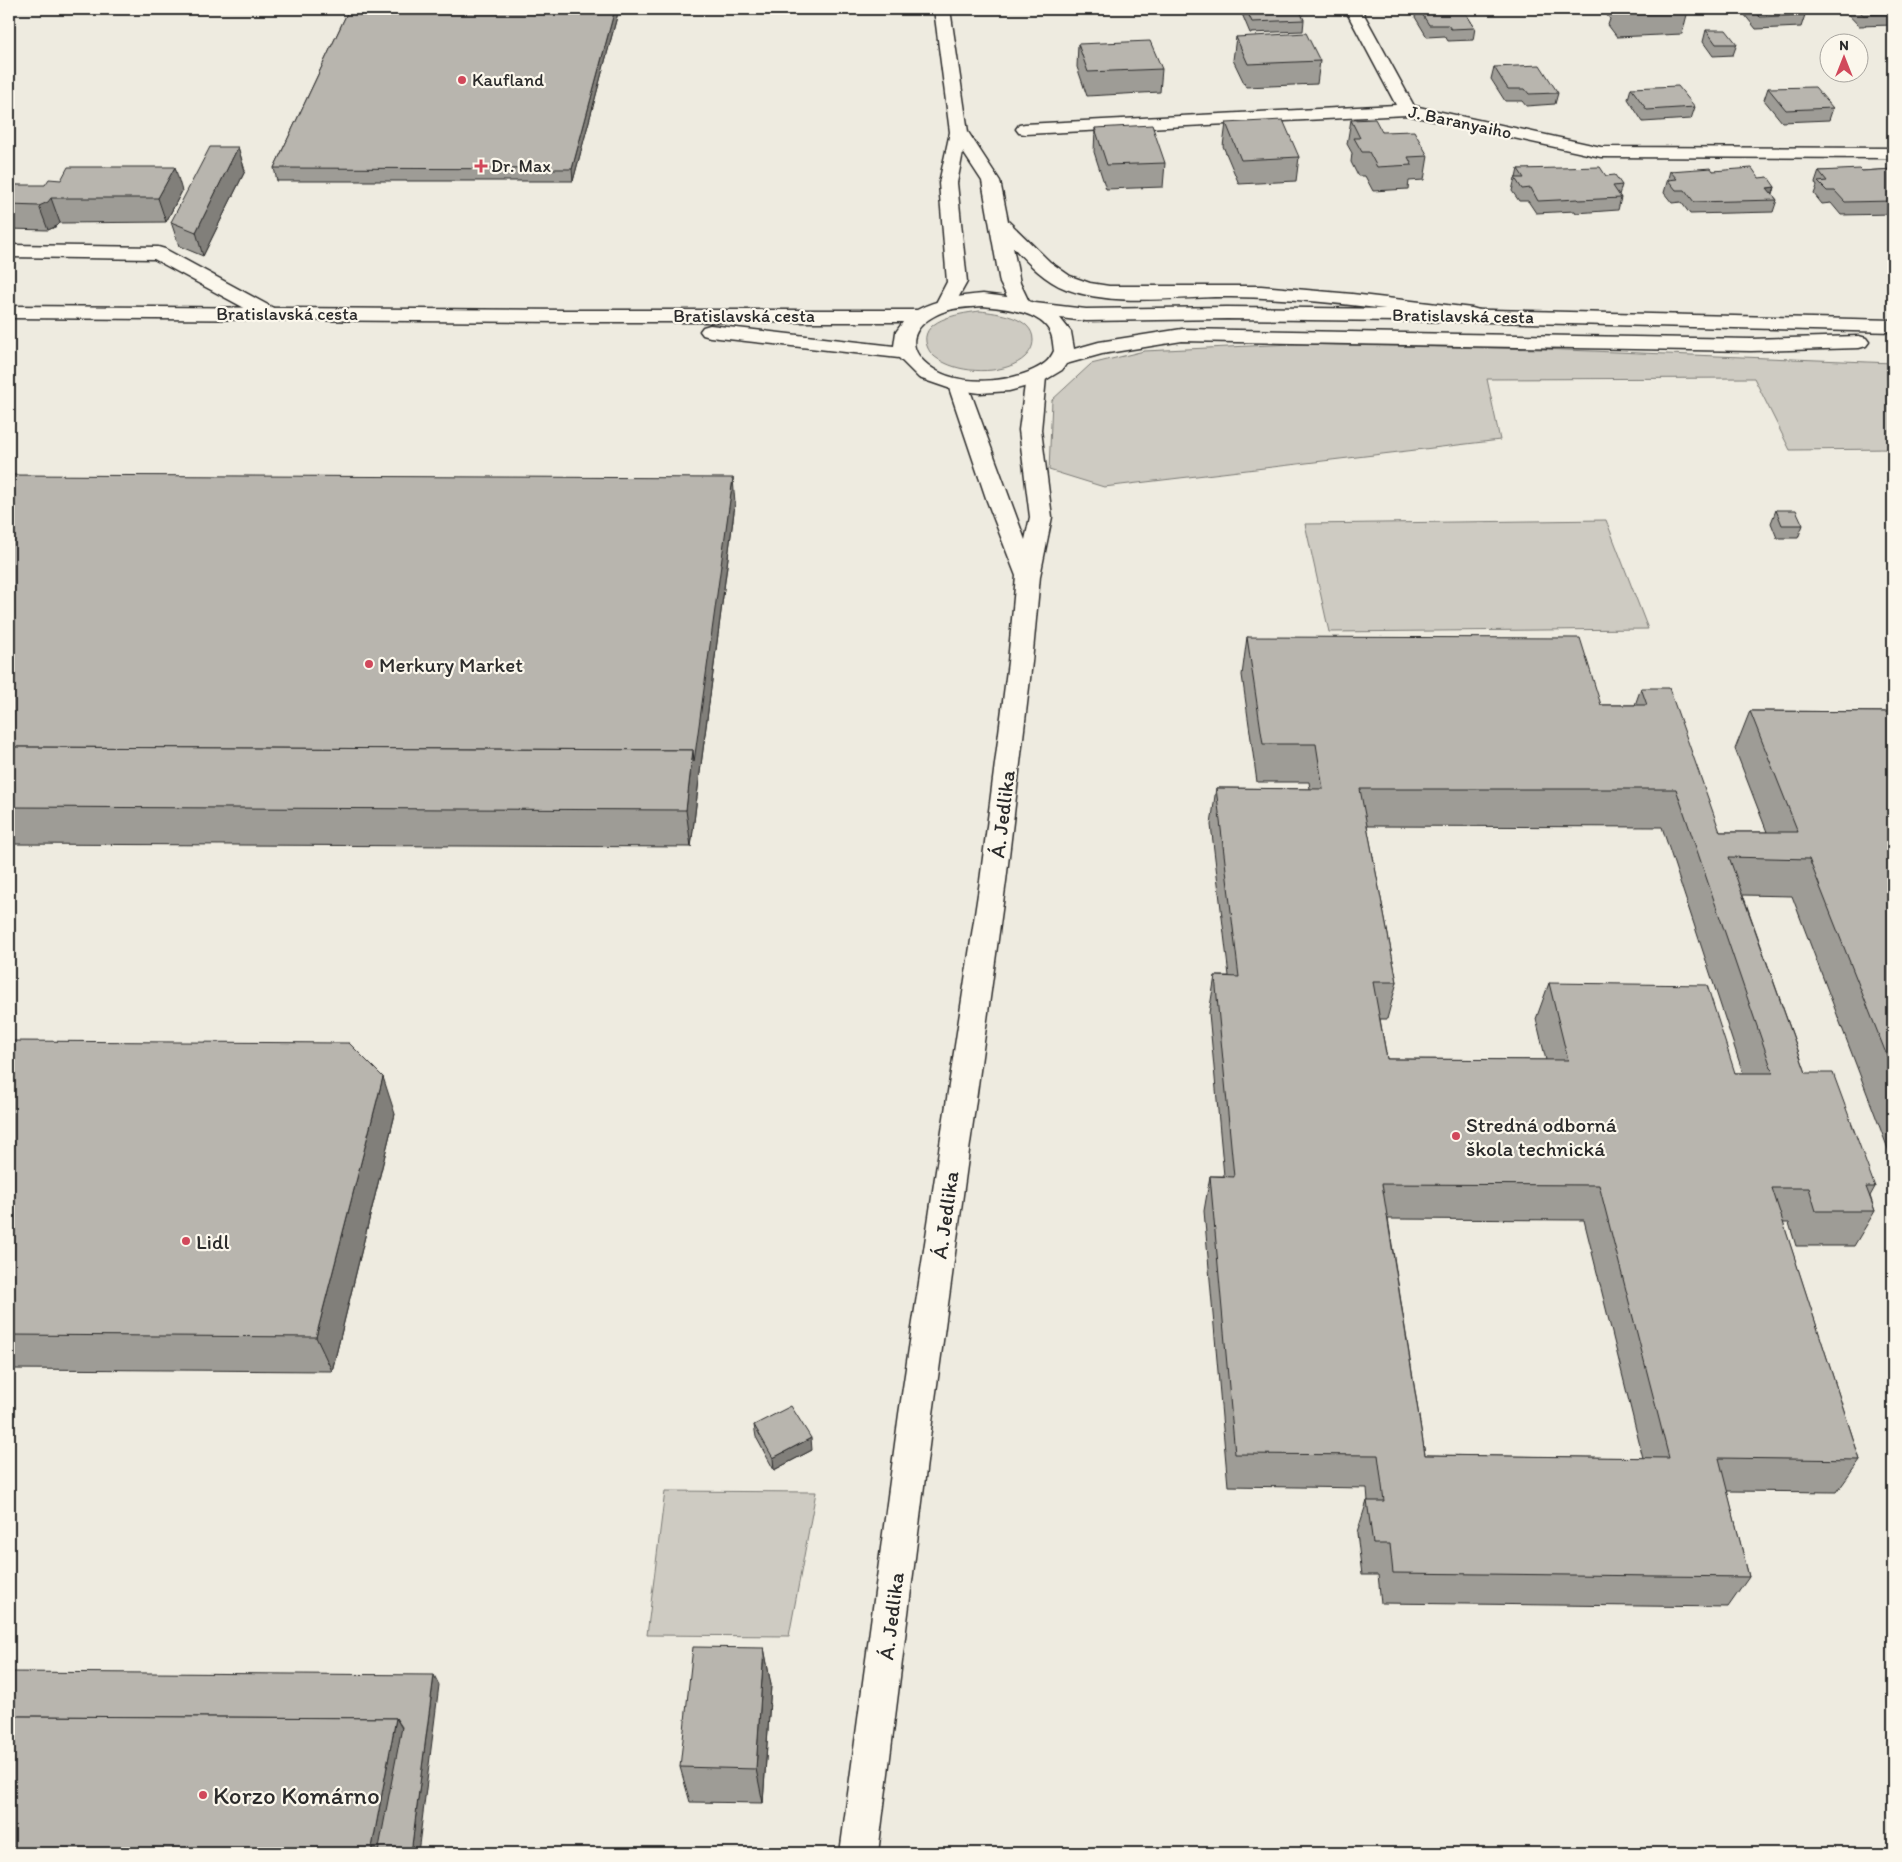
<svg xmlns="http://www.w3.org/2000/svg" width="1902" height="1862" font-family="Itim,sans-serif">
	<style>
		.green { fill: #cecbc2; stroke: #7c7b76 }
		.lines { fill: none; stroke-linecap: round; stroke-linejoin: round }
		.lane-casing { stroke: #2b2b2b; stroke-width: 3 }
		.street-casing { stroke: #2b2b2b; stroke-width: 3 }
		.primary-casing { stroke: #2b2b2b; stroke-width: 3 }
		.lane { fill: #fbf7ec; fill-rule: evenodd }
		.street { fill: #fbf7ec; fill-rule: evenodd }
		.primary { fill: #fbf7ec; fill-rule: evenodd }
		.wall { fill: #9e9c96; stroke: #2b2b2b; fill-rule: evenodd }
		.shaded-wall { fill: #817f7a; stroke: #2b2b2b }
		.building { fill: #b8b5ae; stroke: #2b2b2b; fill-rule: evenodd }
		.poi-dot { fill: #d1495b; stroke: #fbf7ec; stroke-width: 2 }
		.labels { text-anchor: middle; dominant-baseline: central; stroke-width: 4.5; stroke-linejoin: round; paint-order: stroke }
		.far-poi-label { font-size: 18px; fill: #2b2b2b; stroke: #fbf7ec; text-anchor: start }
		.far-street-label { font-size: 18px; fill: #2b2b2b; stroke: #fbf7ec }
		.poi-label { font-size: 21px; fill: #2b2b2b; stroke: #fbf7ec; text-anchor: start }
		.street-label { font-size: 21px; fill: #2b2b2b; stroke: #fbf7ec }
		.near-poi-label { font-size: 25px; fill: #2b2b2b; stroke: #fbf7ec; text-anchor: start }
	</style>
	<rect width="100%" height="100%" fill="#eeebe0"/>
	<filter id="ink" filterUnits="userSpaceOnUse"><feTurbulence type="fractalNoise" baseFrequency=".02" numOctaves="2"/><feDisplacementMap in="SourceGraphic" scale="10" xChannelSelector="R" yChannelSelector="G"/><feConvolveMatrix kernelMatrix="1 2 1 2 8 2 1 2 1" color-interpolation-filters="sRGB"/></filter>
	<g filter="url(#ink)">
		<g class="green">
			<path d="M 980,311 C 997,313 1033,317 1033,340 C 1033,347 1030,352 1025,357 C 1007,374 967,374 945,363 C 935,358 928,353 926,342 C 922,318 965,313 980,311 Z"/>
			<polygon points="1292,344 1540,349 1893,363 1893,449 1790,450 1754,378 1487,379 1500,440 1104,487 1049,470 1052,400 1091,364 1144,351"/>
			<polygon points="1606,520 1648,629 1329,632 1305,524"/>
			<polygon points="665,1491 816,1492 789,1636 647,1635"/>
		</g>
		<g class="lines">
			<defs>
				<polygon id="lane" points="9,245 158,247 165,249 277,310 280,314 277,318 270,320 263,318 154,259 9,257"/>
				<g id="street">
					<path d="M 934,9 L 950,9 L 968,132 L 1000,181 L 1008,221 L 1050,262 L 1070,276 L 1090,283 L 1109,286 L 1261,286 L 1352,294 L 1472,308 L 1479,310 L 1482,314 L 1479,318 L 1472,320 C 1392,310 1312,298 1231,297 C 1178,296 1118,308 1066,289 C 1045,281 1028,263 1013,247 L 1020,283 L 1031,306 L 1028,310 L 1021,312 L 1014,310 L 1000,283 L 982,181 L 963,152 L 957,183 L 967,282 L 952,309 L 945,311 L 938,309 L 935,305 L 947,282 L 939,183 L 950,132 Z"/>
					<polygon points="1345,9 1361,9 1414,106 1601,147 1893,148 1893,158 1601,157 1407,115 1025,134 1019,133 1016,129 1019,125 1025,124 1396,105"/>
					<polygon points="1036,371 1043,373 1046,377 1041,430 1052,517 1040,576 1032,662 1006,881 933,1414 878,1853 840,1853 899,1414 980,881 1008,662 1016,576 987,501 948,385 951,381 958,379 965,381 968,385 1025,540 1030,517 1019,430 1026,377 1029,373"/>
				</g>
				<path id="primary" d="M 983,294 L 1015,298 L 1035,303 L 1086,309 L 1227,307 L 1491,310 L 1893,320 L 1893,332 L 1491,322 L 1227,319 L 1086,321 L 1060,318 L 1071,332 L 1074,349 L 1099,342 L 1182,329 L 1751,339 L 1859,336 L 1866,338 L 1869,342 L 1866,346 L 1859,348 L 1751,351 L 1182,341 L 1102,354 L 1066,364 L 1062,370 L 1042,382 L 1009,391 L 980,393 L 951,389 L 919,378 L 899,358 L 710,337 L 703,335 L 700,331 L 703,327 L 710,325 L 894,346 L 896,332 L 903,322 L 566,322 L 9,318 L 9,306 L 566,310 L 917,310 C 937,299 960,296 983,294 ZM 983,306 C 1003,308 1040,311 1050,332 C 1053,337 1053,345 1054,351 C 1052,355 1049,360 1045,363 C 1019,383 960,388 932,368 C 899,345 916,320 949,310 C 960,307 972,307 983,306 Z"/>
			</defs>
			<use href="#lane" class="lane-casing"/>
			<use href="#street" class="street-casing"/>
			<use href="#primary" class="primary-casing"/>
			<use href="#lane" class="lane"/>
			<use href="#street" class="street"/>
			<use href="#primary" class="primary"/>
		</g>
		<g class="wall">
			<polygon points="349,9 619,9 573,181 277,181 274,168"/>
			<polygon points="1240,9 1299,9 1304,20 1303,31 1250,33"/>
			<polygon points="1416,9 1463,9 1475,28 1473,40 1448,41 1445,36 1427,37 1415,17"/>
			<polygon points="1606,9 1686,9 1688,11 1682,34 1617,37 1608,25 1610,19 1605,13"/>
			<polygon points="1740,9 1799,9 1805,15 1801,27 1756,29"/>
			<polygon points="1843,9 1893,9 1893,25 1859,26"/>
			<polygon points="1706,30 1737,44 1733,55 1713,56 1703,42"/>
			<polygon points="1236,37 1320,61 1317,84 1246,87 1233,60"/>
			<polygon points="1078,44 1162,69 1160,92 1087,96 1077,67"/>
			<polygon points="1494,67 1558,93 1555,104 1526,106 1522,101 1505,101 1491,79"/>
			<polygon points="1631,88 1695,107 1691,119 1643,122 1628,99"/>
			<polygon points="1768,88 1833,108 1829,120 1782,122 1764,100"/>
			<polygon points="1351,120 1382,132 1428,156 1424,180 1409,181 1408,189 1373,191 1365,176 1358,176 1351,162 1352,153 1347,144"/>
			<polygon points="1226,123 1299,157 1296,181 1239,184 1223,146"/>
			<polygon points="1095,128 1165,163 1163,187 1106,189 1094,152"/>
			<polygon points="238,147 245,171 203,256 179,246 171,222"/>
			<polygon points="1518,169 1606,176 1622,185 1619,195 1621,198 1618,210 1576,213 1575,211 1536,213 1528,201 1519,201 1512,191 1515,178 1516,178"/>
			<polygon points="1893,169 1893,214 1841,215 1831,203 1822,204 1814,194 1817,186 1815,183 1819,171 1862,171"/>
			<polygon points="1670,171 1713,171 1759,178 1775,187 1773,195 1777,200 1773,212 1690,214 1681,202 1672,203 1664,193"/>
			<polygon points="9,185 182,191 166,222 60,223 57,226 48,230 9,229"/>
			<polygon points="9,475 735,504 698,788 691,847 9,844"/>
			<polygon points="1776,510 1803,525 1798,538 1777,538 1771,523"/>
			<path d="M 1247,637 L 1601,705 L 1635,705 L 1641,688 L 1720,832 L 1767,832 L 1735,749 L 1750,711 L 1893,712 L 1893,1162 L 1792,896 L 1743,895 L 1806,1073 L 1875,1187 L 1870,1196 L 1875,1211 L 1854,1246 L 1796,1246 L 1789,1223 L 1783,1223 L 1860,1460 L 1837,1492 L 1727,1491 L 1749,1577 L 1728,1607 L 1381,1603 L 1378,1575 L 1362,1575 L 1357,1533 L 1367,1501 L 1368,1501 L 1367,1488 L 1228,1486 L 1204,1211 L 1210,1176 L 1224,1176 L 1209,1013 L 1215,976 L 1229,976 L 1211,825 L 1216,788 L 1310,789 L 1309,782 L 1257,782 L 1242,675 ZM 1367,826 L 1662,827 L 1743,1073 L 1735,1073 L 1549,983 L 1536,1019 L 1546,1060 L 1387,1059 L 1380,1019 L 1387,1019 L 1397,982 ZM 1388,1219 L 1584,1220 L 1643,1458 L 1425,1455 Z"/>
			<polygon points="9,1041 395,1114 332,1371 9,1369"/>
			<polygon points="754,1425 812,1450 774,1470 756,1437"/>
			<polygon points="764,1648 771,1685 763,1803 690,1802 680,1767"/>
		</g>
		<g class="shaded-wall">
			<polygon points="615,9 619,9 573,181 572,169"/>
			<polygon points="238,147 245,171 203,256 196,232"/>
			<polygon points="175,167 182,191 166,222 158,198"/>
			<polygon points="1775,187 1771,199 1767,188"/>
			<polygon points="51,198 60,223 57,226 48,230 39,206"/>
			<polygon points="733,478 735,504 698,788 691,847 686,810 693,750"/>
			<polygon points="383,1077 395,1114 332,1371 316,1337"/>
			<polygon points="811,1438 812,1450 774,1470 773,1458"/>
			<polygon points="764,1648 771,1685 763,1803 756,1769"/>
			<polygon points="434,1675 439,1685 418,1853 411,1853"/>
			<polygon points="396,1718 407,1737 386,1853 371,1853"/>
		</g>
		<g class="building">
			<polygon points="349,9 615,9 572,169 274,168"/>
			<polygon points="1246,9 1299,9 1304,20 1252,22"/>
			<polygon points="1419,9 1463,9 1475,28 1451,29 1448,25 1429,25"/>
			<polygon points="1619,9 1686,9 1688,11 1623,15"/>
			<polygon points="1752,9 1799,9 1805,15 1760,17"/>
			<polygon points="1858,9 1893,9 1893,13 1863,15"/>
			<polygon points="1706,30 1726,30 1737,44 1716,44"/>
			<polygon points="1306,33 1320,61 1248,64 1236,37"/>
			<polygon points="1150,41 1162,69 1088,72 1078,44"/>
			<polygon points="1540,65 1558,93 1529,94 1525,89 1508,89 1494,67"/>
			<polygon points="1678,86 1695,107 1647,110 1631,88"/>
			<polygon points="1815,87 1833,108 1786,110 1768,88"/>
			<polygon points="1375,119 1382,132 1414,131 1428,156 1408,157 1412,165 1377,167 1369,152 1362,152 1354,138 1360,138 1351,120"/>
			<polygon points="1283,120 1299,157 1241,160 1226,123"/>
			<polygon points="1152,125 1165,163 1107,165 1095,128"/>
			<polygon points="210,147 238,147 196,232 171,222"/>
			<polygon points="68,167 175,167 158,198 51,198 48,202 39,206 9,205 9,185 45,185 49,179 61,180"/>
			<polygon points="1600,167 1606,176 1615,175 1622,185 1613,186 1621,198 1579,200 1578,199 1538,201 1531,188 1522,189 1515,178 1524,178 1518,169"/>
			<polygon points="1711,168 1713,171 1752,168 1759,178 1768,177 1775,187 1767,188 1777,200 1694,202 1685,190 1676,190 1668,180 1677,179 1670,171"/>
			<polygon points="1860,169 1862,171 1893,169 1893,201 1845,202 1835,191 1827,191 1818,182 1827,181 1819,171"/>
			<polygon points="9,475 733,478 694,762 693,750 9,747"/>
			<polygon points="1776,510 1796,510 1803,525 1782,525"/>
			<path d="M 1247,637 L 1580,638 L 1601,705 L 1647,705 L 1641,688 L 1669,688 L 1720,832 L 1798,832 L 1750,711 L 1893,712 L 1893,1071 L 1809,859 L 1729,857 L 1806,1073 L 1833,1073 L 1875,1187 L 1866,1187 L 1875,1211 L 1816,1211 L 1809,1188 L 1772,1188 L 1860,1460 L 1719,1458 L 1749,1577 L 1393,1573 L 1390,1544 L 1373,1544 L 1367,1501 L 1384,1501 L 1378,1455 L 1235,1454 L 1210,1176 L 1234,1177 L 1215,976 L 1239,977 L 1216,788 L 1323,789 L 1316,744 L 1263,744 ZM 1360,789 L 1676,789 L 1773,1073 L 1735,1073 L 1707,985 L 1549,983 L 1568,1060 L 1387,1059 L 1373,982 L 1397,982 ZM 1382,1184 L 1599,1185 L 1669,1458 L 1425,1455 Z"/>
			<polygon points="9,747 693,750 686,810 9,807"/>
			<polygon points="9,1041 349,1043 383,1077 316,1337 9,1335"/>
			<polygon points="791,1406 811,1438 773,1458 754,1425"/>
			<polygon points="693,1647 764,1648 756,1769 680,1767"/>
			<polygon points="9,1672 434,1675 411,1853 378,1853 402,1727 396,1718 9,1716"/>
			<polygon points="9,1716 396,1718 371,1853 9,1853"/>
		</g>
	</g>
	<g class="poi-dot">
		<circle cx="462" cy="80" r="5"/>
		<path d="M478.5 158.5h5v5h5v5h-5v5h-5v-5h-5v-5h5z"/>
		<circle cx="369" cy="664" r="5"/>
		<circle cx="1456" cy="1136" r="5"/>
		<circle cx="186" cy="1241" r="5"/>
		<circle cx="203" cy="1795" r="5"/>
	</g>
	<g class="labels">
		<g class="far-poi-label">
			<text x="472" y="80">Kaufland</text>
			<text x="491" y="166">Dr. Max</text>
		</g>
		<g class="far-street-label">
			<text transform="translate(1460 122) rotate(12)">J. Baranyaiho</text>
			<text x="287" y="314">Bratislavská cesta</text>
			<text x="744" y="316">Bratislavská cesta</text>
			<text transform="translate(1463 316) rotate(1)">Bratislavská cesta</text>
		</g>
		<g class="poi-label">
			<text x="379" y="664">Merkury Market</text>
			<text x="1466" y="1124">Stredná odborná<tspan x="1466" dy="24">škola technická</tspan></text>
			<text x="196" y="1241">Lidl</text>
		</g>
		<g class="street-label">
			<text transform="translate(1002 814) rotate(-83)">Á. Jedlika</text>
			<text transform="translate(945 1215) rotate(-82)">Á. Jedlika</text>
			<text transform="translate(891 1616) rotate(-83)">Á. Jedlika</text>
		</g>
		<g class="near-poi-label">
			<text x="213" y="1795">Korzo Komárno</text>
		</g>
	</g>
	<rect width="1902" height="1862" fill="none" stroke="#fbf7ec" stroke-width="30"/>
	<rect x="15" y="15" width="1872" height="1832" fill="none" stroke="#2b2b2b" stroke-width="2" filter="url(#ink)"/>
	<g transform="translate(1844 58)"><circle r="24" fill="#fbf7ec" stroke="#a8a59f"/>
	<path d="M0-4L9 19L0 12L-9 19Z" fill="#d1495b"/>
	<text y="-8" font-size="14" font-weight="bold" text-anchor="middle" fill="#2b2b2b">N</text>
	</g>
</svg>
